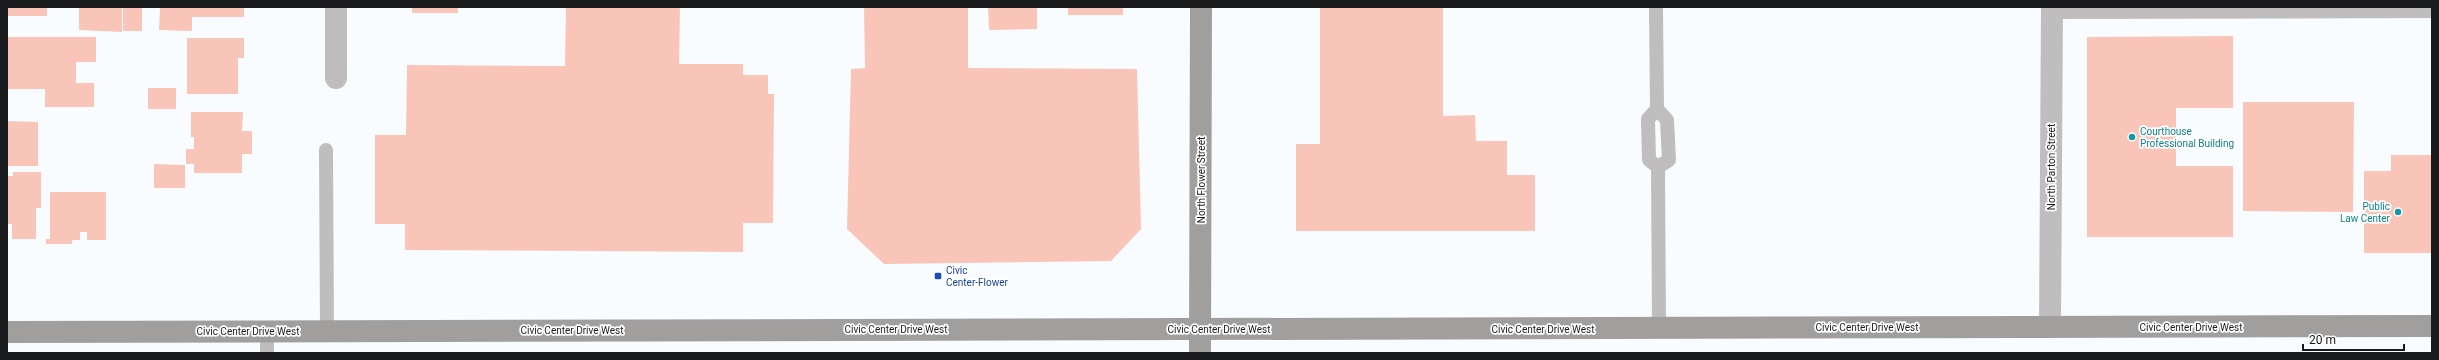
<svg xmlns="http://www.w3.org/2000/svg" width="2439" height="360" font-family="Roboto,sans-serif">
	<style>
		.building { fill: #f9c5b9 }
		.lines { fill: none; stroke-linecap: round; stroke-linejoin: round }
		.service { stroke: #bfbdbd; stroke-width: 14 }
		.minor { stroke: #bfbdbd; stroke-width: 22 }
		.secondary { stroke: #a19e9e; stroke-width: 22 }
		.culture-dot { fill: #0f9aa8; stroke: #fff; stroke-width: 1.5 }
		.transit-dot { fill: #1a4fb4; stroke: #fff; stroke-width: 1.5 }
		.labels { text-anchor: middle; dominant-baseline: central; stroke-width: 3.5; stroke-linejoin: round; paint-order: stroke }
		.culture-label { font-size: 10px; fill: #0d838f; stroke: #fff; text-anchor: start }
		.street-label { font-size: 10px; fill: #191b1c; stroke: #fff }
		.transit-label { font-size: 10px; fill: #164399; stroke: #fff; text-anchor: start }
	</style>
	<rect width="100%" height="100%" fill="#f9fcfe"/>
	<g class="building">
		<rect x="7" y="7" width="40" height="9"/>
		<polygon points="79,7 122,7 122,32 79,30"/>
		<polygon points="160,7 244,7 244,17 192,17 192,31 159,30"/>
		<rect x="412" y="7" width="46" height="6"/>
		<polygon points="566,7 680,7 679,64 743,64 743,75 768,75 768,94 774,94 773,223 743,223 743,252 405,250 405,224 375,224 375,135 406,135 407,65 565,66"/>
		<polygon points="864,7 968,7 968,68 1137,69 1141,229 1111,261 884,264 847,229 851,69 865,68"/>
		<polygon points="988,7 1037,7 1037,29 989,30"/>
		<polygon points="1068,7 1120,7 1123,8 1123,15 1068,15"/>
		<polygon points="1320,7 1443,7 1443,116 1475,115 1476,141 1507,141 1507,175 1535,175 1535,231 1296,231 1296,144 1320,144"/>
		<rect x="123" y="8" width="19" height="23"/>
		<polygon points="2233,36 2233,108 2176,108 2176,166 2233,166 2233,237 2087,237 2087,37"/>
		<polygon points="7,37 96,37 96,62 76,62 76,83 94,83 94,107 45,107 45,89 7,89"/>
		<polygon points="187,38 244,38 244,58 238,58 238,94 187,94"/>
		<rect x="148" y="88" width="28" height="21"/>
		<polygon points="2243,102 2354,102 2353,212 2243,211"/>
		<polygon points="191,112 243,112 242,131 252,131 252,154 242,154 242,173 194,173 194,164 186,164 186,149 194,149 194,137 191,137"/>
		<polygon points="7,121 38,122 38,166 7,166"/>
		<polygon points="2391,155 2432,155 2432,253 2364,253 2364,171 2391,171"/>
		<polygon points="154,164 185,165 185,188 154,188"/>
		<polygon points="13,172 41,172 41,208 36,208 36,239 12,239 12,224 7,224 7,176 13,176"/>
		<polygon points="50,192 106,192 106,240 87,240 87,232 80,232 80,240 72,240 72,244 46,244 46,239 50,239"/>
	</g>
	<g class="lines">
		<g class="service">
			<polyline points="1656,7 1657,109 1667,120 1669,160 1658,167"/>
			<polyline points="2052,12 2432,11"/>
			<polyline points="1657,109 1648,119 1649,160 1658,167"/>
			<polyline points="326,150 327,331"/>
			<polyline points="1658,167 1659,328"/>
			<polyline points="267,331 267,353"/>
		</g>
		<g class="minor">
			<polyline points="336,78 336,7"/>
			<polyline points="2050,327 2052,7"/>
		</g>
		<g class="secondary">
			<polyline points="7,332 2432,326"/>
			<polyline points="1200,353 1201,7"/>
		</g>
	</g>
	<g class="culture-dot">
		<circle cx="2132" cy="137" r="4"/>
		<circle cx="2398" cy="212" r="4"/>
	</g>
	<rect class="transit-dot" x="934" y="272" width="8" height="8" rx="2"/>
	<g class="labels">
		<g class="culture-label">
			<text x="2140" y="131">Courthouse<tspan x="2140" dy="12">Professional Building</tspan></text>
			<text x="2390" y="206" text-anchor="end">Public<tspan x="2390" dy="12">Law Center</tspan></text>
		</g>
		<g class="street-label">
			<text transform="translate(2051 167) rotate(-90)">North Parton Street</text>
			<text transform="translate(1201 180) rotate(-90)">North Flower Street</text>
			<text x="1867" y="327">Civic Center Drive West</text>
			<text x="2191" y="327">Civic Center Drive West</text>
			<text x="896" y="329">Civic Center Drive West</text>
			<text x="1219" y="329">Civic Center Drive West</text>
			<text x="1543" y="329">Civic Center Drive West</text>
			<text x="572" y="330">Civic Center Drive West</text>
			<text x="248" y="331">Civic Center Drive West</text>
		</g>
		<g class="transit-label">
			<text x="946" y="270">Civic<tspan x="946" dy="12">Center-Flower</tspan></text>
		</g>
	</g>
	<rect width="2439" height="360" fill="none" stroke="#191b1c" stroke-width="16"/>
	<path d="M2303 344v6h101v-6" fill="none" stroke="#191b1c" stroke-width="2"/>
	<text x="2309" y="344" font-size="12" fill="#191b1c" stroke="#ffffff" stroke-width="3" paint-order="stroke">20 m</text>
</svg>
